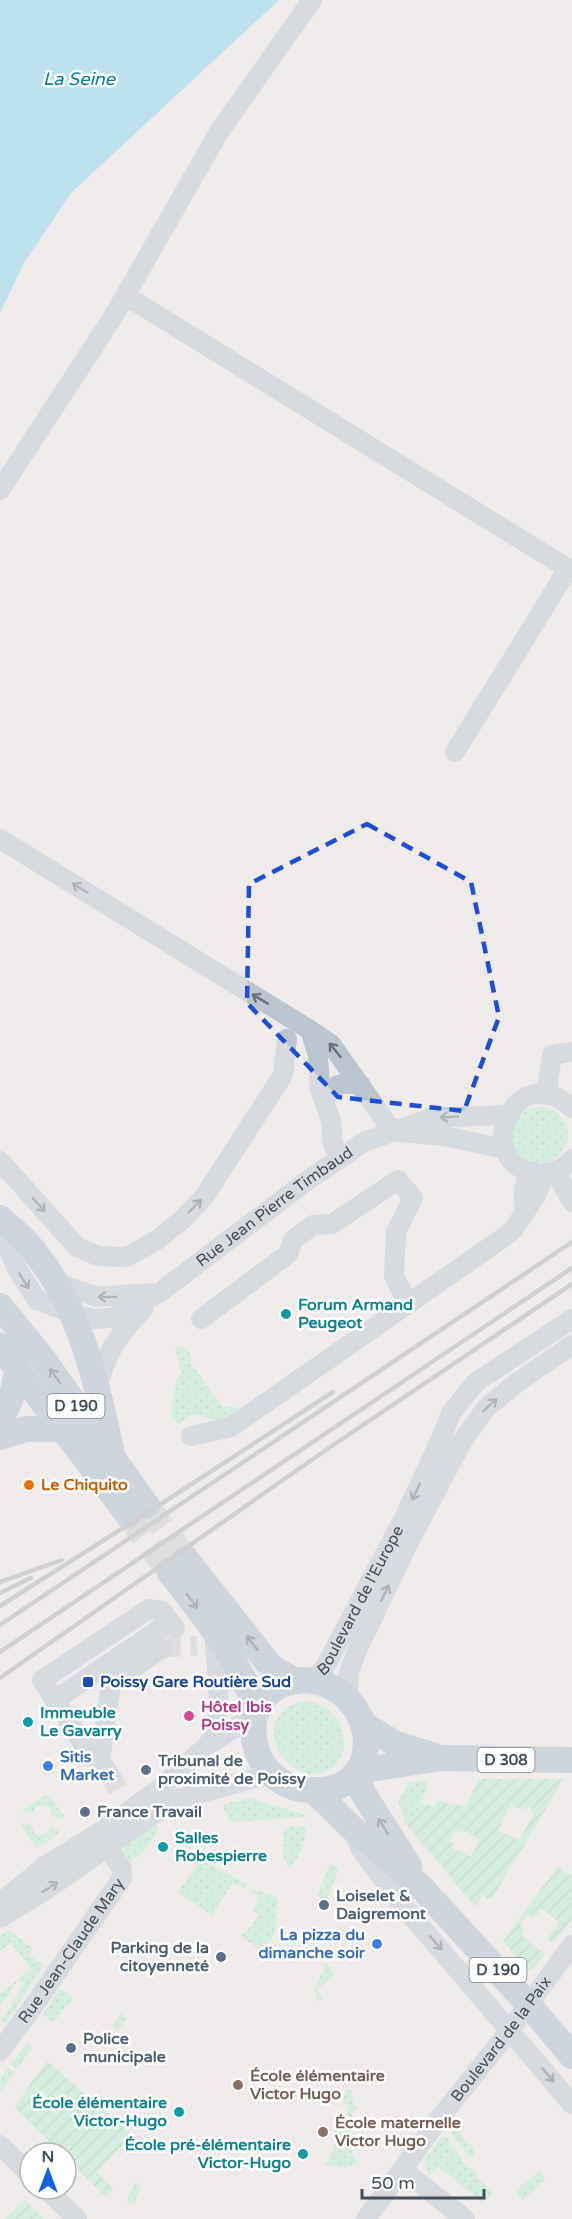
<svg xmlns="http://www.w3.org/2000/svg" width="572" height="2219" font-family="'Varela Round',sans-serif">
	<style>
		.grass { fill: url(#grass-dots) }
		.garden { fill: url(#garden-furrows); fill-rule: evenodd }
		.water { fill: #80d4ef }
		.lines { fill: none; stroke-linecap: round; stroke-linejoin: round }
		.minor-tunnel { stroke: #cdccce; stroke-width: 20; stroke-dasharray: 20 10; stroke-linecap: butt }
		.major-tunnel { stroke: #cdccce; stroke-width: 26; stroke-dasharray: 26 13; stroke-linecap: butt }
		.minor { stroke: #bbc5cf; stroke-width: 20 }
		.major { stroke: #a9bacd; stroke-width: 26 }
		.rail { stroke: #adb0b6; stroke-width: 4.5 }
		.oneway { stroke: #67727c }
		.oneway2 { stroke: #626e7c }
		.marked { fill: none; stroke: #1d4ed8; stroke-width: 4.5; stroke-dasharray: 12 8; stroke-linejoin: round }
		.culture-dot { fill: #0f9aa8; stroke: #fff; stroke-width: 2 }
		.food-dot { fill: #e8710a; stroke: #fff; stroke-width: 2 }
		.transit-dot { fill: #1a4fb4; stroke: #fff; stroke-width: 2 }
		.hotel-dot { fill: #d1479c; stroke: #fff; stroke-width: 2 }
		.shop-dot { fill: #3f7fe0; stroke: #fff; stroke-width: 2 }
		.service-dot { fill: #5c6f8a; stroke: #fff; stroke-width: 2 }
		.education-dot { fill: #8d6e63; stroke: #fff; stroke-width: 2 }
		.labels { text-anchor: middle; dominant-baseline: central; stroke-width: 5; stroke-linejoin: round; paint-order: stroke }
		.shield { fill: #fff; stroke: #7b838b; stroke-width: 1.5 }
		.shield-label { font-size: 15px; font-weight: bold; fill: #434e59 }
		.street-label { font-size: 16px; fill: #434e59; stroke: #fff }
		.culture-label { font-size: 16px; font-weight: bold; fill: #0d838f; stroke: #fff; text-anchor: start }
		.food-label { font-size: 16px; font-weight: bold; fill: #c56008; stroke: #fff; text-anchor: start }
		.transit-label { font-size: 16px; font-weight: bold; fill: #164399; stroke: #fff; text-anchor: start }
		.hotel-label { font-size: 16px; font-weight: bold; fill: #b23c85; stroke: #fff; text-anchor: start }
		.shop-label { font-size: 16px; font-weight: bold; fill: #366cbe; stroke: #fff; text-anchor: start }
		.service-label { font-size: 16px; font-weight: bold; fill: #4e5e75; stroke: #fff; text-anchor: start }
		.education-label { font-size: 16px; font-weight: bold; fill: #785e54; stroke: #fff; text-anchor: start }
		.water-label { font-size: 18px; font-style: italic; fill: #077ba2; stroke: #fff }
	</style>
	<defs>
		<pattern id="grass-dots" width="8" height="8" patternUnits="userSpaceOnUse" patternTransform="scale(1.5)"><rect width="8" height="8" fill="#b6f0cf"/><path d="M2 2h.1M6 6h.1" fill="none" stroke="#9ecfb4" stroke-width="1.8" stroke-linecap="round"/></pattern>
		<pattern id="garden-furrows" width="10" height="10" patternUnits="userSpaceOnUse" patternTransform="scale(1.5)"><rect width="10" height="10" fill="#b6f0cf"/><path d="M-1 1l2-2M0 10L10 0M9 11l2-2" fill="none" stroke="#9ecfb4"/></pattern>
	</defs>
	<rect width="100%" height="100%" fill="#efebeb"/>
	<g class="grass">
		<circle cx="540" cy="1135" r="28"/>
		<path d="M 175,1345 L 189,1349 L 192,1365 L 222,1406 L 237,1408 L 238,1411 C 233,1414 227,1419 220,1420 C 204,1421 196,1405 179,1425 L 171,1417 L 175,1384 L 181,1372 Z"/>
		<path d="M 305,1701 C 311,1702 318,1703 323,1706 C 342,1716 353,1749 335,1765 C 294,1801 237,1715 305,1701 Z"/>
		<polygon points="429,1781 417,1814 406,1824 398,1802 409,1782"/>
		<polygon points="48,1794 65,1817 62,1819 53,1817 50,1808 42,1806 36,1807 33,1813 23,1811 23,1809"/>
		<polygon points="250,1798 308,1816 307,1817 230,1822 222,1804"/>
		<polygon points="19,1823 31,1824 34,1832 40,1835 47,1833 51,1828 60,1830 61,1832 36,1848"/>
		<polygon points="154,1826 157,1826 159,1830 144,1851 128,1864 122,1854 125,1847"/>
		<path d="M 292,1826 L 307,1827 L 302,1849 L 290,1869 C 282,1860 282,1843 284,1831 Z"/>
		<polygon points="201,1860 247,1884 245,1888 232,1884 212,1916 177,1892"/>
		<polygon points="330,1864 339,1868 327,1899 317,1896"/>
		<polygon points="252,1889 274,1896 278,1900 275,1934 261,1950 240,1936 249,1929 259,1914 253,1910 259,1898 250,1892"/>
		<polygon points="9,1930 33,1949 29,1955 44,1964 6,2024 1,2021 24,1984 18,1980 0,2006 0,1993 31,1969 11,1943 0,1951 0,1936"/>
		<polygon points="326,1962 335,1974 317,1990 324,1999 317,2001 315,1989"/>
		<polygon points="60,1988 73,1998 54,2022 43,2015"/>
		<polygon points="122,2013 128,2018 117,2032 111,2026"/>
		<polygon points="27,2043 32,2048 17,2069 10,2064"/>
		<polygon points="8,2068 15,2072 0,2093 0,2079"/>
		<path d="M 347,2088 L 352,2091 L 353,2102 L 358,2107 L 352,2113 L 349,2146 L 357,2163 C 347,2169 338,2169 326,2165 L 348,2110 L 347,2105 L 342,2103 Z"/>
		<polygon points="456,2127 474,2150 473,2152 475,2154 470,2158 451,2135"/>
		<polygon points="443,2135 451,2141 449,2144 463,2158 461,2161 478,2174 476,2177 494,2193 482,2203 439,2167 430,2176 427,2174 425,2159"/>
		<polygon points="539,2171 546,2180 522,2201 515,2191"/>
		<polygon points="134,2182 141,2185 135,2201 136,2205 127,2202"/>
	</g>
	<g class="garden">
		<path d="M 479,1779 L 564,1779 L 491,1900 L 482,1895 L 475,1907 L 406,1824 L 417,1814 L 421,1802 L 434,1807 L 437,1800 L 454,1806 L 456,1803 L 465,1807 ZM 511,1804 L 522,1810 L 528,1807 L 532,1809 L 533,1815 L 519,1840 L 498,1830 ZM 455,1830 L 460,1833 L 462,1830 L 479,1839 L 471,1857 L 452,1848 L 454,1844 L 449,1842 Z"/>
		<polygon points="558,1866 572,1876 572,1919 553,1944 547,1939 559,1922 542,1909 533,1919 528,1915 520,1924 525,1928 521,1935 545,1954 533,1970 527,1970 503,1941"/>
		<polygon points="47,2061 132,2135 97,2172 114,2189 106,2197 66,2158 66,2153 61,2153 14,2107"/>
		<polygon points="24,2199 44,2219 5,2219"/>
	</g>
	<polygon class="water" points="0,0 279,0 71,193 24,263 0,313"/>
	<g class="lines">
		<g class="minor-tunnel">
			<polyline points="161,1649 170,1647 197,1646"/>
			<polyline points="108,1772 123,1797"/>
		</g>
		<g class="major-tunnel">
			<polyline points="147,1506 186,1559"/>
			<polyline points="128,1515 169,1571"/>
		</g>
		<g class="minor">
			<polyline points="126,296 572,571"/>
			<polyline points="0,490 113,317 219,132 312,0"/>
			<polyline points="455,752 568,569"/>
			<polyline points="0,839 310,1030"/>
			<polyline points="546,1095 552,1055 572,1052"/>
			<path d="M 324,1100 C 336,1081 340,1083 361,1085"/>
			<path d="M 572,1108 C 513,1054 469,1167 539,1173 C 551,1174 564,1169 572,1159"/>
			<polyline points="399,1132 444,1136 505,1149"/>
			<polyline points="341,1157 333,1145 331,1121 320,1090 318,1055 310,1030 331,1044 393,1132"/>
			<polyline points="0,1161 77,1247 98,1256 127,1257 157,1240 183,1219 204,1197 283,1075 287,1039"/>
			<polyline points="529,1171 524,1190 525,1212 537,1194 545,1173"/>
			<polyline points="555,1171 572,1202"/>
			<path id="s1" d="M 0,1229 L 17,1269 L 37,1300 L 73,1314 L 94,1319 L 110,1318 L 126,1312 L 159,1293 L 304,1183 L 364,1142 L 431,1118 L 507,1115"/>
			<polyline points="57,1283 97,1297 151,1293"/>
			<polyline points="201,1319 288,1254 293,1240 313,1225 332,1224 398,1180 413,1198 396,1232 394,1276 408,1304"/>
			<path d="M 97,1387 C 109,1348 116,1338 144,1308"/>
			<polyline points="191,1436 231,1427 500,1240 513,1230 525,1212"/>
			<path id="s2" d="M 310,1681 L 324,1669 L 405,1516 L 441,1439 L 451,1413 L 476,1382 L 572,1319"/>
			<polyline points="348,1697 349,1672 359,1646 409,1542 463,1440 486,1408 518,1382 572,1345"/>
			<polyline points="55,1700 170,1622"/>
			<path d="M 208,1745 C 225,1716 216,1664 214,1631"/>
			<polyline points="100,1760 92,1757 42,1680 149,1609 162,1611 175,1628"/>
			<polyline points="108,1772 100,1760 111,1685 117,1679 161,1649"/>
			<polyline points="355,1836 361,1849 399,1901 572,2104"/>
			<polyline points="0,1903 45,1866 103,1830 160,1788 208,1745 255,1715"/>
			<polyline points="0,1918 46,1890 174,1800 271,1774"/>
			<path id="s3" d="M 0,2051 L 32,2008 L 122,1878 L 122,1869 L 108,1848"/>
			<polyline points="0,2145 30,2174"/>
			<polyline points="403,2170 465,2219"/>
			<polyline points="46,2189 77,2219"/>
			<path id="s4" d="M 366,2219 L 439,2119 L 510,2030 L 572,1945"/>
		</g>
		<g class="major">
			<path d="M 0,1218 C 9,1226 19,1234 27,1243 C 81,1303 96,1382 113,1458"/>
			<polyline points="0,1306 41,1356 147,1506"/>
			<polyline points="0,1346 128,1515"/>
			<path d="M 0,1419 C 13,1401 17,1380 18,1357"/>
			<polyline points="0,1437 26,1429 64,1429"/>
			<polyline points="186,1559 268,1663 276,1670 296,1681"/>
			<path d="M 169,1571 C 203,1615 238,1657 257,1710"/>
			<path d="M 304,1680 C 376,1684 389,1784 322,1790 C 242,1798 227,1683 304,1680 Z"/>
			<polyline points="363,1724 396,1744 435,1756"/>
			<polyline points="358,1771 441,1758 572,1760"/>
			<polyline points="356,1775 363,1793 409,1866"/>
			<polyline points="313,1790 353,1829 421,1887 528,2004 572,2056"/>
		</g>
		<g class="rail">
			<polyline points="0,1582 62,1560"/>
			<polyline points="0,1593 31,1578"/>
			<polyline points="0,1606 164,1502 333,1392"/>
			<polyline points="0,1625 572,1242"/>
			<polyline points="0,1652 572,1268"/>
			<polyline points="0,1678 326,1450 572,1284"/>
		</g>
	</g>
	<defs><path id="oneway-shaft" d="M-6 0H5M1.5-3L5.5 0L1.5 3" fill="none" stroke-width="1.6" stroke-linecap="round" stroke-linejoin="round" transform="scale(1.5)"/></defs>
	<g class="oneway">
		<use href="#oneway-shaft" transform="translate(80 888) rotate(-148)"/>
		<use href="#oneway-shaft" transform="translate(260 999) rotate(-149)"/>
		<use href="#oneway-shaft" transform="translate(335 1050) rotate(-129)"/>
		<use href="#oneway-shaft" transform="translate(449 1117) rotate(177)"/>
		<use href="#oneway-shaft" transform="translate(39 1205) rotate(48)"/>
		<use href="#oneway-shaft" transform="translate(195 1206) rotate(-46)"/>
		<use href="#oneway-shaft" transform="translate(24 1281) rotate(58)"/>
		<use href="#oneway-shaft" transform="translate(107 1297) rotate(179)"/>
		<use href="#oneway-shaft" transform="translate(490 1405) rotate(-43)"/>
		<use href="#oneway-shaft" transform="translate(416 1492) rotate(115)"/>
		<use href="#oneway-shaft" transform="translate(385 1593) rotate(-64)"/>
		<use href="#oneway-shaft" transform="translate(50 1887) rotate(-33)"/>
		<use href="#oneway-shaft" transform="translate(436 1943) rotate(49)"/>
		<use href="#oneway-shaft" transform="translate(548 2075) rotate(50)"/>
	</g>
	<g class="oneway2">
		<use href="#oneway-shaft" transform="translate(55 1376) rotate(-125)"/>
		<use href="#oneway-shaft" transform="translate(192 1601) rotate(53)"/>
		<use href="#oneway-shaft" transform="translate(252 1643) rotate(-128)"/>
		<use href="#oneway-shaft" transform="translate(383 1826) rotate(-122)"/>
	</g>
	<path d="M0 0H572V2219H0ZM 367,824 L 471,882 L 499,1017 L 464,1111 L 338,1097 L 247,1003 L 249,884 Z" fill="#efebeb" fill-opacity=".55" fill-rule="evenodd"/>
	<path class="marked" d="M 367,824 L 471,882 L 499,1017 L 464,1111 L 338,1097 L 247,1003 L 249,884 Z"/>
	<g class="culture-dot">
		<circle cx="286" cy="1314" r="6"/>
		<circle cx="28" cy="1722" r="6"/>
		<circle cx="163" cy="1847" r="6"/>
		<circle cx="179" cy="2112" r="6"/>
		<circle cx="303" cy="2154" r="6"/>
	</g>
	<circle class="food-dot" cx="29" cy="1485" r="6"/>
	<rect class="transit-dot" x="82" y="1676" width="12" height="12" rx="3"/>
	<circle class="hotel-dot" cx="189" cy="1716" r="6"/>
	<g class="shop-dot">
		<circle cx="48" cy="1766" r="6"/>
		<circle cx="377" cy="1944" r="6"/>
	</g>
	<g class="service-dot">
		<circle cx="146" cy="1770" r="6"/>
		<circle cx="85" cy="1812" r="6"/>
		<circle cx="324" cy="1905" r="6"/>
		<circle cx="221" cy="1957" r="6"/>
		<circle cx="71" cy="2048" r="6"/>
	</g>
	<g class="education-dot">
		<circle cx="238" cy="2085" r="6"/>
		<circle cx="323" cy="2132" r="6"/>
	</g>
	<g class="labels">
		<g class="shield">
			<rect x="47.5" y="1394" width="57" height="24" rx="4.5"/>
			<rect x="477.5" y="1748" width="57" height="24" rx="4.5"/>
			<rect x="469.5" y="1958" width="57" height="24" rx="4.5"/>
		</g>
		<g class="shield-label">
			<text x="76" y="1406">D 190</text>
			<text x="506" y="1760">D 308</text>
			<text x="498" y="1970">D 190</text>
		</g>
		<g class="street-label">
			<text stroke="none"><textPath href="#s1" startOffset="356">Rue Jean Pierre Timbaud</textPath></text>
			<text stroke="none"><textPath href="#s2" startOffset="96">Boulevard de l'Europe</textPath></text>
			<text stroke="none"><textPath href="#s3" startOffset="123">Rue Jean-Claude Mary</textPath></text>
			<text stroke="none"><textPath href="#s4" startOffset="225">Boulevard de la Paix</textPath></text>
		</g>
		<g class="culture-label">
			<text x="298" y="1305">Forum Armand<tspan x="298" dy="18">Peugeot</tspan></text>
			<text x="40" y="1713">Immeuble<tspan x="40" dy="18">Le Gavarry</tspan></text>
			<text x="175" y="1838">Salles<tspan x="175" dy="18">Robespierre</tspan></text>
			<text x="167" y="2103" text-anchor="end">École élémentaire<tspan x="167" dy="18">Victor-Hugo</tspan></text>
			<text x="291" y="2145" text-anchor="end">École pré-élémentaire<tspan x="291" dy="18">Victor-Hugo</tspan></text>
		</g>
		<g class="food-label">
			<text x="41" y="1485">Le Chiquito</text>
		</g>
		<g class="transit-label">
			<text x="100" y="1682">Poissy Gare Routière Sud</text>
		</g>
		<g class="hotel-label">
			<text x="201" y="1707">Hôtel Ibis<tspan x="201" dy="18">Poissy</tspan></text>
		</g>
		<g class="shop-label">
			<text x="60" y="1757">Sitis<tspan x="60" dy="18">Market</tspan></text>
			<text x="365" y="1935" text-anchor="end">La pizza du<tspan x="365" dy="18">dimanche soir</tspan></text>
		</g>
		<g class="service-label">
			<text x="158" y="1761">Tribunal de<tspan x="158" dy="18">proximité de Poissy</tspan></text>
			<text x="97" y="1812">France Travail</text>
			<text x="336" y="1896">Loiselet &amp;<tspan x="336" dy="18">Daigremont</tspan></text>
			<text x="209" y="1948" text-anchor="end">Parking de la<tspan x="209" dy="18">citoyenneté</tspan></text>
			<text x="83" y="2039">Police<tspan x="83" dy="18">municipale</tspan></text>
		</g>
		<g class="education-label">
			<text x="250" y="2076">École élémentaire<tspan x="250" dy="18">Victor Hugo</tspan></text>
			<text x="335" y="2123">École maternelle<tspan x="335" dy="18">Victor Hugo</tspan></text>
		</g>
		<g class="water-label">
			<text x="79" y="79">La Seine</text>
		</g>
	</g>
	<g transform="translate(48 2171)"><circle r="28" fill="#ffffff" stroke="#b4b8bd" stroke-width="1.5"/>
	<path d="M0-4.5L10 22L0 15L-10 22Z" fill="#1064e3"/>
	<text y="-9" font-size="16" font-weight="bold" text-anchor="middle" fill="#434e59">N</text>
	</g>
	<path d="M362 2189v9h122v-9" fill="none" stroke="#434e59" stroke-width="3"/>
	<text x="371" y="2189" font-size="18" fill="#434e59" stroke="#ffffff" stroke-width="4.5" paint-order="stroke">50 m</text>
</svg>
